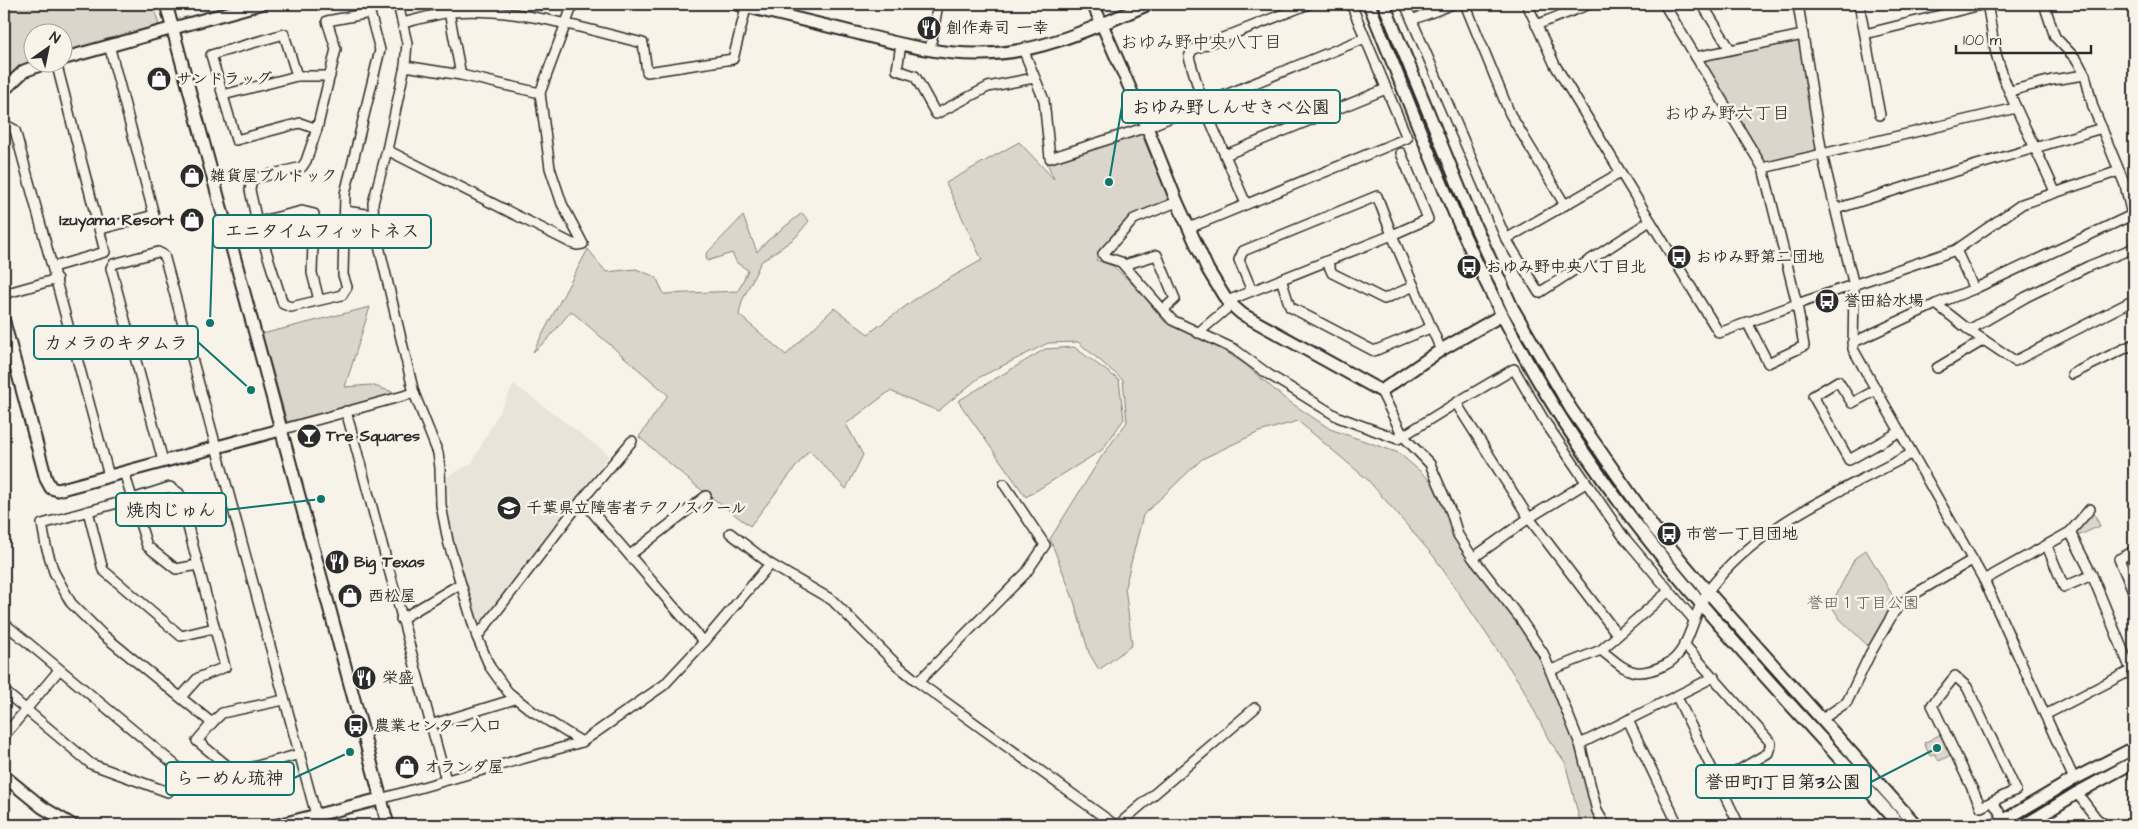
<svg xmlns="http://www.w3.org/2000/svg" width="2138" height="829" font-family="'Architects Daughter','Klee One',sans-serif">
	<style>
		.built { fill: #e8e4da }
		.green { fill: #dad6cc; stroke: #82807c }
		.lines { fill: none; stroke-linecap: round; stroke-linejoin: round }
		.minor-casing { stroke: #2b2b2b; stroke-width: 12 }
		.tertiary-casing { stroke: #2b2b2b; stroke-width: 15 }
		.minor { stroke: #f7f3e8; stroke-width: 9 }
		.tertiary { stroke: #f7f3e8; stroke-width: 11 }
		.labels { text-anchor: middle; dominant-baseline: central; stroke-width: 5; stroke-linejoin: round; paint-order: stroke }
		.poi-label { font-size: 16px; font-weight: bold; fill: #2b2b2b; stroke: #f7f3e8; text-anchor: start }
		.park-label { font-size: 16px; fill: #575653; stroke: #f7f3e8 }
		.neighbourhood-label { font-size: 18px; fill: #2b2b2b; stroke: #f7f3e8 }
		.leader { fill: none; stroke: #0f766e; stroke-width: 2 }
		.callout-dot { fill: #0f766e; stroke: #f7f3e8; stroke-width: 2 }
		.callout { fill: #f7f3e8; stroke: #0f766e; stroke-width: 2 }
		.callout-label { font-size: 18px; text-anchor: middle; font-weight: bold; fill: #2b2b2b }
	</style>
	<rect width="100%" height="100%" fill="#f7f3e8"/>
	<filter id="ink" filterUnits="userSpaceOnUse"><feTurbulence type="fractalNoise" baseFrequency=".02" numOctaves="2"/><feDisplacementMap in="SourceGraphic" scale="10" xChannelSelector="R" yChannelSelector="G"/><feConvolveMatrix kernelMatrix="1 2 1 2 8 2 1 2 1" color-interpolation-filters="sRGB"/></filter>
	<g filter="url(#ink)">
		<polygon class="built" points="514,384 609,455 480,628 478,628 452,539 447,477 472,463"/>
		<g class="green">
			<polygon points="4,4 153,4 159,25 63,52 62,32 32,32 32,62 23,66 4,82"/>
			<polygon points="1802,40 1819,149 1763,164 1702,58"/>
			<polygon points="1141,132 1170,201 1129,217 1096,260 1113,266 1138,289 1164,321 1222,349 1246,365 1284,398 1330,429 1399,453 1439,488 1453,532 1501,598 1559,689 1587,773 1610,825 1581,825 1565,762 1549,740 1523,688 1435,558 1368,480 1298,421 1259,432 1202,459 1143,515 1125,587 1132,645 1099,670 1089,653 1073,598 1050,539 1102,456 1127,422 1123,380 1078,342 1048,343 980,377 938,411 890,391 846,424 863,455 846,489 809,450 750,526 695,485 639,437 668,395 571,311 548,339 533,352 588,249 606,272 636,269 656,277 664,294 738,291 748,270 737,263 732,253 707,261 706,254 743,216 757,252 767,241 802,213 809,221 795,238 761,262 742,301 739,315 786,355 834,308 868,334 922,294 982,260 946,183 1019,142 1054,179 1047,163"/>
			<polygon points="370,307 345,387 371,385 396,393 287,422 262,334"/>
			<polygon points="1074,347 1119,380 1124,419 1102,450 1026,497 958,401 1045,349"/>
			<polygon points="2093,511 2100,526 2075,537 2073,533"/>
			<polygon points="1866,550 1897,603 1869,647 1839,618 1831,605 1855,558"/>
			<polygon points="1941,734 1951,755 1939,761 1935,754 1930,756 1924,743"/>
		</g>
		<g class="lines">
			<defs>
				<g id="minor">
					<polyline points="398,4 407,43 405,66 387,150 373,203 374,225 414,393 438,453 440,468 441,505 448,541 477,637 490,667 508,692 532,711 582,742"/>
					<polyline points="1405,4 1506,239 1539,293 1650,221"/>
					<polyline points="1465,4 1510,114 1565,205"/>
					<polyline points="1527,4 1555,65 1719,333 1797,304 1956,250 2022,204 2119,171"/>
					<polyline points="1664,4 1763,168 1797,304 1804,346 1768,363 1747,322"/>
					<polyline points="1702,4 1730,49"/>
					<polyline points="1798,4 1822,154 1854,286 1853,349 1984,580 2074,779"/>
					<polyline points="1859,4 1880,115"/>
					<path d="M 1987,4 C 1991,21 1992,40 1997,57 C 2010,103 2037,148 2055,192"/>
					<polyline points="2044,4 2055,37 2077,60 2085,75 2093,107 2125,185 2134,224"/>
					<polyline points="449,12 461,75"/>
					<polygon points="370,13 380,50 345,194 343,275 347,287 342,295 291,307 283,304 257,222 250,190 252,179 302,167 306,161 317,129 336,49 327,21"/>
					<polyline points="1412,20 1453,4"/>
					<path d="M 403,23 C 419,19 436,14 452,12 C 517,7 581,28 643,43 L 647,72 L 733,59 L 747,4"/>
					<polyline points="1536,25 1590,4"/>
					<polyline points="1865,34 1985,4"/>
					<polyline points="901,44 897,70 915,76 936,114 988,87 1034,78"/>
					<polyline points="1023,49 1044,100 1050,158 1147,127 1365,38"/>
					<polyline points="930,50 938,4"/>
					<polyline points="1696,57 1803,35"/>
					<polyline points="405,66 461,75 540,93"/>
					<polyline points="297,76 284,34 211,55 236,140 300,123 317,129"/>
					<polyline points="2010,91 2052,80 2085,75"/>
					<polyline points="223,95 297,76 330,76"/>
					<polyline points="4,124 15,130 109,476"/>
					<polyline points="387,150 571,243 577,245 583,244 562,204 550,168 540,93 573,4"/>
					<polyline points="1225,155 1386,89"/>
					<polyline points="1763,168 2016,108"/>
					<polyline points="1177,202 1134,219 1103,254 1105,257 1121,262 1172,320 1234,349 1268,374 1338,417 1398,439 1456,403 1529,518 1617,634"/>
					<polyline points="1246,204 1203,104 1189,57 1192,50 1309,4"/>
					<polyline points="1836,209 1943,175 2102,128"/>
					<polyline points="345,211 373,215"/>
					<polyline points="257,222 302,211 314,214 312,273 319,300"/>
					<polyline points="1189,228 1407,138 1351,4"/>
					<polyline points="101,229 154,215 109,45"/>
					<polyline points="1506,239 1620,173"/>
					<polyline points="1956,250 1974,289"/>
					<polyline points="1327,261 1332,273 1384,299 1414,286"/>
					<polyline points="1124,265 1157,255 1175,299 1163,310"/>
					<polyline points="53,267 105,252 56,62"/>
					<polyline points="1281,279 1290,307 1374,351 1430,328"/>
					<polyline points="1252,291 1239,260 1243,251 1377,196 1392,235 1428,219 1401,153"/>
					<polyline points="4,294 57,279"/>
					<polyline points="1227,301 1392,235 1441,350"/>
					<polyline points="1936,304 1969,330 2015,361 2134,300"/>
					<polyline points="1969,330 2026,297 2089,266 2134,248"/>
					<polyline points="1198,333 1231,305"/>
					<polyline points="1852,343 1936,304 1974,289 2132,215"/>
					<polyline points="1937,368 1984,340"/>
					<polyline points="2072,374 2134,344"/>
					<polyline points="1876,390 1852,403 1838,381 1813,396 1849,460 1899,432"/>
					<polyline points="1381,391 1403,436 1430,464 1451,512 1458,535 1473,558 1519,617 1543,653 1580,744 1597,811 1605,825"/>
					<polyline points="1456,403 1514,369 1545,422 1623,536 1694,620"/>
					<polyline points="346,411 446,780"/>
					<polyline points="280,430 414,393"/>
					<polyline points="163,461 111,268 113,264 158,252 164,255 316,815"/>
					<polyline points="124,472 147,546 176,569 198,565"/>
					<polyline points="582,500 704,642"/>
					<polyline points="88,511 103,570 181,636 214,628"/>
					<polyline points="2070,532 2092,575 2131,670"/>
					<polyline points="730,533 770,564 832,600 897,665 918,682 1115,825"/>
					<polyline points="2047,546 2064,587 2092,575"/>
					<polyline points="2134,551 2119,559 2134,593"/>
					<polyline points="630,555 706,496"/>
					<polyline points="1473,558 1529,518 1586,483"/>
					<polyline points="1984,580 2070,532 2090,509"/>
					<polyline points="401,619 460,584"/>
					<polyline points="4,623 185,773 168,792 91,764 4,691"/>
					<polyline points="477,637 582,500 632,441"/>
					<polyline points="1684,644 1771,743 1768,753 1719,782"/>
					<path d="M 1601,650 C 1626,670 1633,680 1665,665 C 1691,653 1692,613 1708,591 C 1758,524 1840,492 1911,454"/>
					<polyline points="1551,670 1601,650 1669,591"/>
					<polygon points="1955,676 1967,687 2016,790 1981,807 1932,705"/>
					<polyline points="918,682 1026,573 1045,545 1004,484"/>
					<polyline points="181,697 198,678 225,667 179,493 170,487 132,499 42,524 46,546 54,572 71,603 102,634 212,723 222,713 284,700"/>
					<polyline points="1677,697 1739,825"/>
					<polyline points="2045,715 2134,669"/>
					<polyline points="1628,720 1678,825"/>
					<polyline points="1821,720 1847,702 1870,654 1894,612 1908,598 1972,560"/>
					<polyline points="212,723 197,741 235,772 300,754"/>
					<polyline points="430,725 515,699"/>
					<polyline points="4,736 59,670"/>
					<polyline points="1580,744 1714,677"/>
					<polyline points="2077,793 2096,818 2105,825"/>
					<polyline points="380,799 582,742 664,685 704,642 770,564"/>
					<polyline points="1993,802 2004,820"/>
					<polyline points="1118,825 1255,708"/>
				</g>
				<g id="tertiary">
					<polyline points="166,4 388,825"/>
					<path d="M 736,4 C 772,13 808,21 844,30 C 889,41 935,55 982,54 C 1040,54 1097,26 1149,4"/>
					<polyline points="1093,4 1147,127 1177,202 1208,270 1227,301 1242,314 1381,391 1441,350 1502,315"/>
					<path d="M 1369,4 C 1423,136 1471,270 1545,392 C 1642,553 1775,686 1900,825"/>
					<polyline points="1384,4 1475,226 1513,309 1571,409 1654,528 1700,583 1916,825"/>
					<polyline points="62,59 260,4"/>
					<polyline points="4,90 24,71 48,62"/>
					<polyline points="4,322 46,479 51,488 58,490 280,430"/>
					<polyline points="4,776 42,807 72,825"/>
					<polyline points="278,825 380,799"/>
					<polyline points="1996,825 2074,779 2134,748"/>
					<polyline points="2025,825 2077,793 2134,762"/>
				</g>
			</defs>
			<use href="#minor" class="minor-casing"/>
			<use href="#tertiary" class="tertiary-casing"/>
			<use href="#minor" class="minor"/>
			<use href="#tertiary" class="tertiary"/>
		</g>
	</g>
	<defs>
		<symbol id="restaurant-disc" viewBox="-11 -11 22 22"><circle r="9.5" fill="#2b2b2b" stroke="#f7f3e8"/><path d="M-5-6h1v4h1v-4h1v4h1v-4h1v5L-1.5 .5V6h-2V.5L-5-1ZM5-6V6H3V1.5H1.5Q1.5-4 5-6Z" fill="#fff"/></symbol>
		<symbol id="shop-disc" viewBox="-11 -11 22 22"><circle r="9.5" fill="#2b2b2b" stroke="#f7f3e8"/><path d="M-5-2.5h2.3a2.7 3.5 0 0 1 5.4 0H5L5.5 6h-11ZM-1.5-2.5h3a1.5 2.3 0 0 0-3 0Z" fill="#fff"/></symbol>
		<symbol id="bus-disc" viewBox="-11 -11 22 22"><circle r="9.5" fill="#2b2b2b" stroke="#f7f3e8"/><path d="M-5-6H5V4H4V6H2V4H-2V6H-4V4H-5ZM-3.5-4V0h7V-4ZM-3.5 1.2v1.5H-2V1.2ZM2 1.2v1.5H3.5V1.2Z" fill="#fff"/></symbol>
		<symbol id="bar-disc" viewBox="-11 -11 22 22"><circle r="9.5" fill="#2b2b2b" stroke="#f7f3e8"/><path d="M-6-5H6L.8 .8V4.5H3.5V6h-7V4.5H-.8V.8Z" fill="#fff"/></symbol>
		<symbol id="university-disc" viewBox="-11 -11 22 22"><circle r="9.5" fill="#2b2b2b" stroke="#f7f3e8"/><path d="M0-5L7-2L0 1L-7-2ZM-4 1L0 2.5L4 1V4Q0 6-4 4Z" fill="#fff"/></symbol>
	</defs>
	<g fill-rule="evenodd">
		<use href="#restaurant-disc" x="915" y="14" width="28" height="28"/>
		<use href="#shop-disc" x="145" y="65" width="28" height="28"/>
		<use href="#shop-disc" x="178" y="162" width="28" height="28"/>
		<use href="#shop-disc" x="178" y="206" width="28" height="28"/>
		<use href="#bus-disc" x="1665" y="243" width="28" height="28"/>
		<use href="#bus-disc" x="1455" y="253" width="28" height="28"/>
		<use href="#bus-disc" x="1813" y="287" width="28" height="28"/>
		<use href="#bar-disc" x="295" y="422" width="28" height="28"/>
		<use href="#university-disc" x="495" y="494" width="28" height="28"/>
		<use href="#bus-disc" x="1655" y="520" width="28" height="28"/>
		<use href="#restaurant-disc" x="323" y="548" width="28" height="28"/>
		<use href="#shop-disc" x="336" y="582" width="28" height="28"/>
		<use href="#restaurant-disc" x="350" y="664" width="28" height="28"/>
		<use href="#bus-disc" x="342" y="712" width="28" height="28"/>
		<use href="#shop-disc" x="393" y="753" width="28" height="28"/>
	</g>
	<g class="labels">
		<g class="poi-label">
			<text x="946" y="28">創作寿司 一幸</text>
			<text x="176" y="79">サンドラッグ</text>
			<text x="210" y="176">雑貨屋ブルドック</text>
			<text x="174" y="220" text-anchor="end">Izuyama Resort</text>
			<text x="1696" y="257">おゆみ野第二団地</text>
			<text x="1486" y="267">おゆみ野中央八丁目北</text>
			<text x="1844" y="301">誉田給水場</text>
			<text x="326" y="436">Tre Squares</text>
			<text x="526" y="508">千葉県立障害者テクノスクール</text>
			<text x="1686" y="534">市営一丁目団地</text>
			<text x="354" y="562">Big Texas</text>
			<text x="368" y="596">西松屋</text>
			<text x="382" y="678">栄盛</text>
			<text x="374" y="726">農業センター入口</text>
			<text x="424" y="767">オランダ屋</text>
		</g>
		<g class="park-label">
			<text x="1863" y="603">誉田１丁目公園</text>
		</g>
		<g class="neighbourhood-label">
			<text x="1201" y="42">おゆみ野中央八丁目</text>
			<text x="1727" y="113">おゆみ野六丁目</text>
		</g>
	</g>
	<path class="leader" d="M1109 182L1122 106M210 323L213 231M251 390L198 342M321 499L226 510M350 752L294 778M1937 748L1871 782"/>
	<g class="callout-dot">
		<circle cx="1109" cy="182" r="5"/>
		<circle cx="210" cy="323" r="5"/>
		<circle cx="251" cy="390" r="5"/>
		<circle cx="321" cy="499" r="5"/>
		<circle cx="350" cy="752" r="5"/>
		<circle cx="1937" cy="748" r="5"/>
	</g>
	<g class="callout">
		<rect x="1122" y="90" width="218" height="33" rx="5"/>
		<rect x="213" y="215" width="218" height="33" rx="5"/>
		<rect x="34" y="326" width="164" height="33" rx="5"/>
		<rect x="116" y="493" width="110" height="33" rx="5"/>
		<rect x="166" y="762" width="128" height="33" rx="5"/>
		<rect x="1696" y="765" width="175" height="33" rx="5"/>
	</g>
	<g class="callout-label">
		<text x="1231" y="113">おゆみ野しんせきべ公園</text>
		<text x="322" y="237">エニタイムフィットネス</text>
		<text x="116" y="349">カメラのキタムラ</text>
		<text x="171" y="516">焼肉じゅん</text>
		<text x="230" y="784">らーめん琉神</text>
		<text x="1783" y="788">誉田町1丁目第3公園</text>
	</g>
	<rect width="2138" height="829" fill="none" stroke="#f7f3e8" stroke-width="20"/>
	<rect x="10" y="10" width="2118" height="809" fill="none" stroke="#2b2b2b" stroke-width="2" filter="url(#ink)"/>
	<g transform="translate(48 48) rotate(33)"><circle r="24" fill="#f7f3e8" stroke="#a5a39c"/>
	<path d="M0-4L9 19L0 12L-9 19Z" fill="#2b2b2b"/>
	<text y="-8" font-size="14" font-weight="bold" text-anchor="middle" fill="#2b2b2b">N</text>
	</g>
	<path d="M1956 45v8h135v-8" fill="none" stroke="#2b2b2b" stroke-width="2.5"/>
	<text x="1963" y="45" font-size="15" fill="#2b2b2b" stroke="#f7f3e8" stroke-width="4" paint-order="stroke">100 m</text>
</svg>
